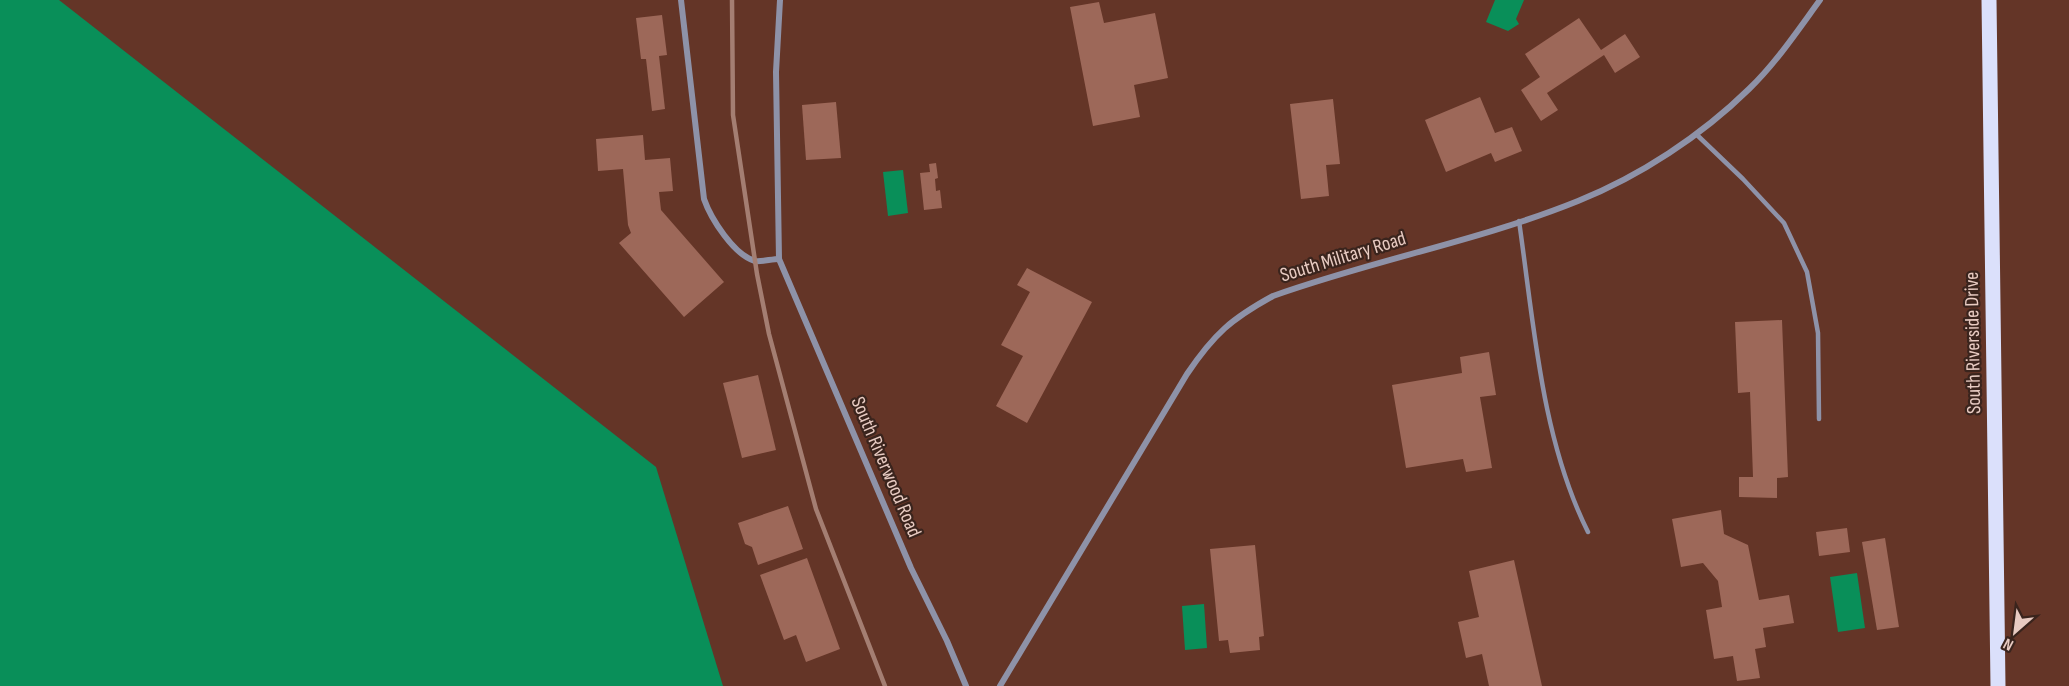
<svg xmlns="http://www.w3.org/2000/svg" width="2069" height="686" font-family="'Sofia Sans Condensed',sans-serif">
	<style>
		.water { fill: #098f59 }
		.building { fill: #9d6859 }
		.lines { fill: none; stroke-linecap: round; stroke-linejoin: round }
		.service { stroke: #8e92a8; stroke-width: 4.5 }
		.minor { stroke: #8e92a8; stroke-width: 6 }
		.primary { stroke: #dbe0fb; stroke-width: 15 }
		.rail { stroke: #a47e72; stroke-width: 4.5 }
		.labels { text-anchor: middle; dominant-baseline: central; stroke-width: 4.5; stroke-linejoin: round; paint-order: stroke }
		.street-label { font-size: 20px; fill: #e8cbc2; stroke: #3a241d }
	</style>
	<rect width="100%" height="100%" fill="#643527"/>
	<g class="water">
		<polygon points="0,0 59,0 656,467 723,686 0,686"/>
		<polygon points="1495,0 1524,0 1516,19 1519,24 1508,31 1486,22"/>
		<polygon points="903,170 908,213 888,216 883,172"/>
		<polygon points="1857,573 1865,628 1838,632 1830,577"/>
		<polygon points="1204,604 1207,648 1185,650 1182,606"/>
	</g>
	<g class="building">
		<polygon points="1099,2 1104,23 1155,13 1168,78 1134,85 1140,117 1093,126 1070,7"/>
		<polygon points="662,15 667,55 659,56 665,109 652,111 646,59 641,59 636,18"/>
		<polygon points="1579,18 1601,50 1625,34 1640,57 1615,73 1604,55 1547,93 1558,110 1541,121 1521,90 1540,77 1525,54"/>
		<polygon points="1480,97 1495,133 1512,127 1522,151 1495,162 1491,153 1446,172 1425,120"/>
		<polygon points="1333,99 1340,164 1326,165 1329,196 1301,199 1290,104"/>
		<polygon points="836,102 841,158 806,160 802,105"/>
		<polygon points="643,135 645,160 670,158 673,191 659,192 661,210 724,282 684,317 619,243 631,233 628,225 623,169 598,171 596,139"/>
		<polygon points="936,163 938,178 935,179 936,191 940,190 942,208 924,210 920,173 930,172 929,164"/>
		<polygon points="1027,268 1092,302 1027,423 996,406 1023,356 1001,345 1030,292 1017,285"/>
		<polygon points="1782,320 1788,477 1777,478 1777,498 1739,497 1739,477 1753,477 1750,392 1738,393 1735,322"/>
		<polygon points="1489,352 1496,395 1480,397 1492,468 1466,472 1463,459 1406,468 1392,385 1462,373 1460,357"/>
		<polygon points="758,375 776,450 742,458 723,383"/>
		<polygon points="788,506 803,549 758,565 752,547 745,544 738,523"/>
		<polygon points="1721,510 1724,534 1748,545 1759,600 1789,595 1794,623 1763,628 1766,647 1755,649 1760,678 1737,681 1733,656 1714,659 1706,610 1722,607 1718,581 1703,563 1681,567 1672,519"/>
		<polygon points="1847,528 1850,552 1819,556 1816,532"/>
		<polygon points="1885,538 1899,627 1877,630 1862,542"/>
		<polygon points="1255,545 1264,636 1259,637 1260,650 1230,653 1228,640 1219,641 1210,549"/>
		<polygon points="807,558 840,649 806,662 796,635 784,640 760,575"/>
		<polygon points="1514,560 1542,686 1489,686 1482,654 1466,658 1458,622 1479,617 1469,571"/>
	</g>
	<g class="lines">
		<g class="service">
			<polyline points="1696,134 1743,179 1784,223 1807,272 1818,333 1819,419"/>
			<path d="M 1519,221 C 1534,324 1541,438 1588,532"/>
		</g>
		<g class="minor">
			<path d="M 681,0 L 704,199 C 711,219 734,255 755,261 C 761,262 772,259 779,259"/>
			<polyline points="780,0 776,72 779,259 911,568 947,641 966,686"/>
			<path d="M 1000,686 L 1187,374 C 1214,334 1231,319 1273,296 C 1373,260 1479,241 1578,201 C 1640,176 1701,136 1749,89 C 1776,63 1798,30 1820,0"/>
		</g>
		<polyline class="primary" points="1989,0 1998,686"/>
		<polyline class="rail" points="732,0 733,115 757,274 769,334 816,509 885,686"/>
	</g>
	<g class="labels">
		<g class="street-label">
			<text transform="translate(1343 257) rotate(-17)">South Military Road</text>
			<text transform="translate(1973 343) rotate(-91)">South Riverside Drive</text>
			<text transform="translate(886 467) rotate(67)">South Riverwood Road</text>
		</g>
	</g>
	<g transform="translate(2015 632) rotate(208)" stroke="#3a241d" stroke-width="4.5" paint-order="stroke">
	<path d="M0-4.5L10 22L0 15L-10 22Z" fill="#e8cbc2"/>
	<text y="-9" font-size="16" font-weight="bold" text-anchor="middle" fill="#e8cbc2">N</text>
	</g>
</svg>
